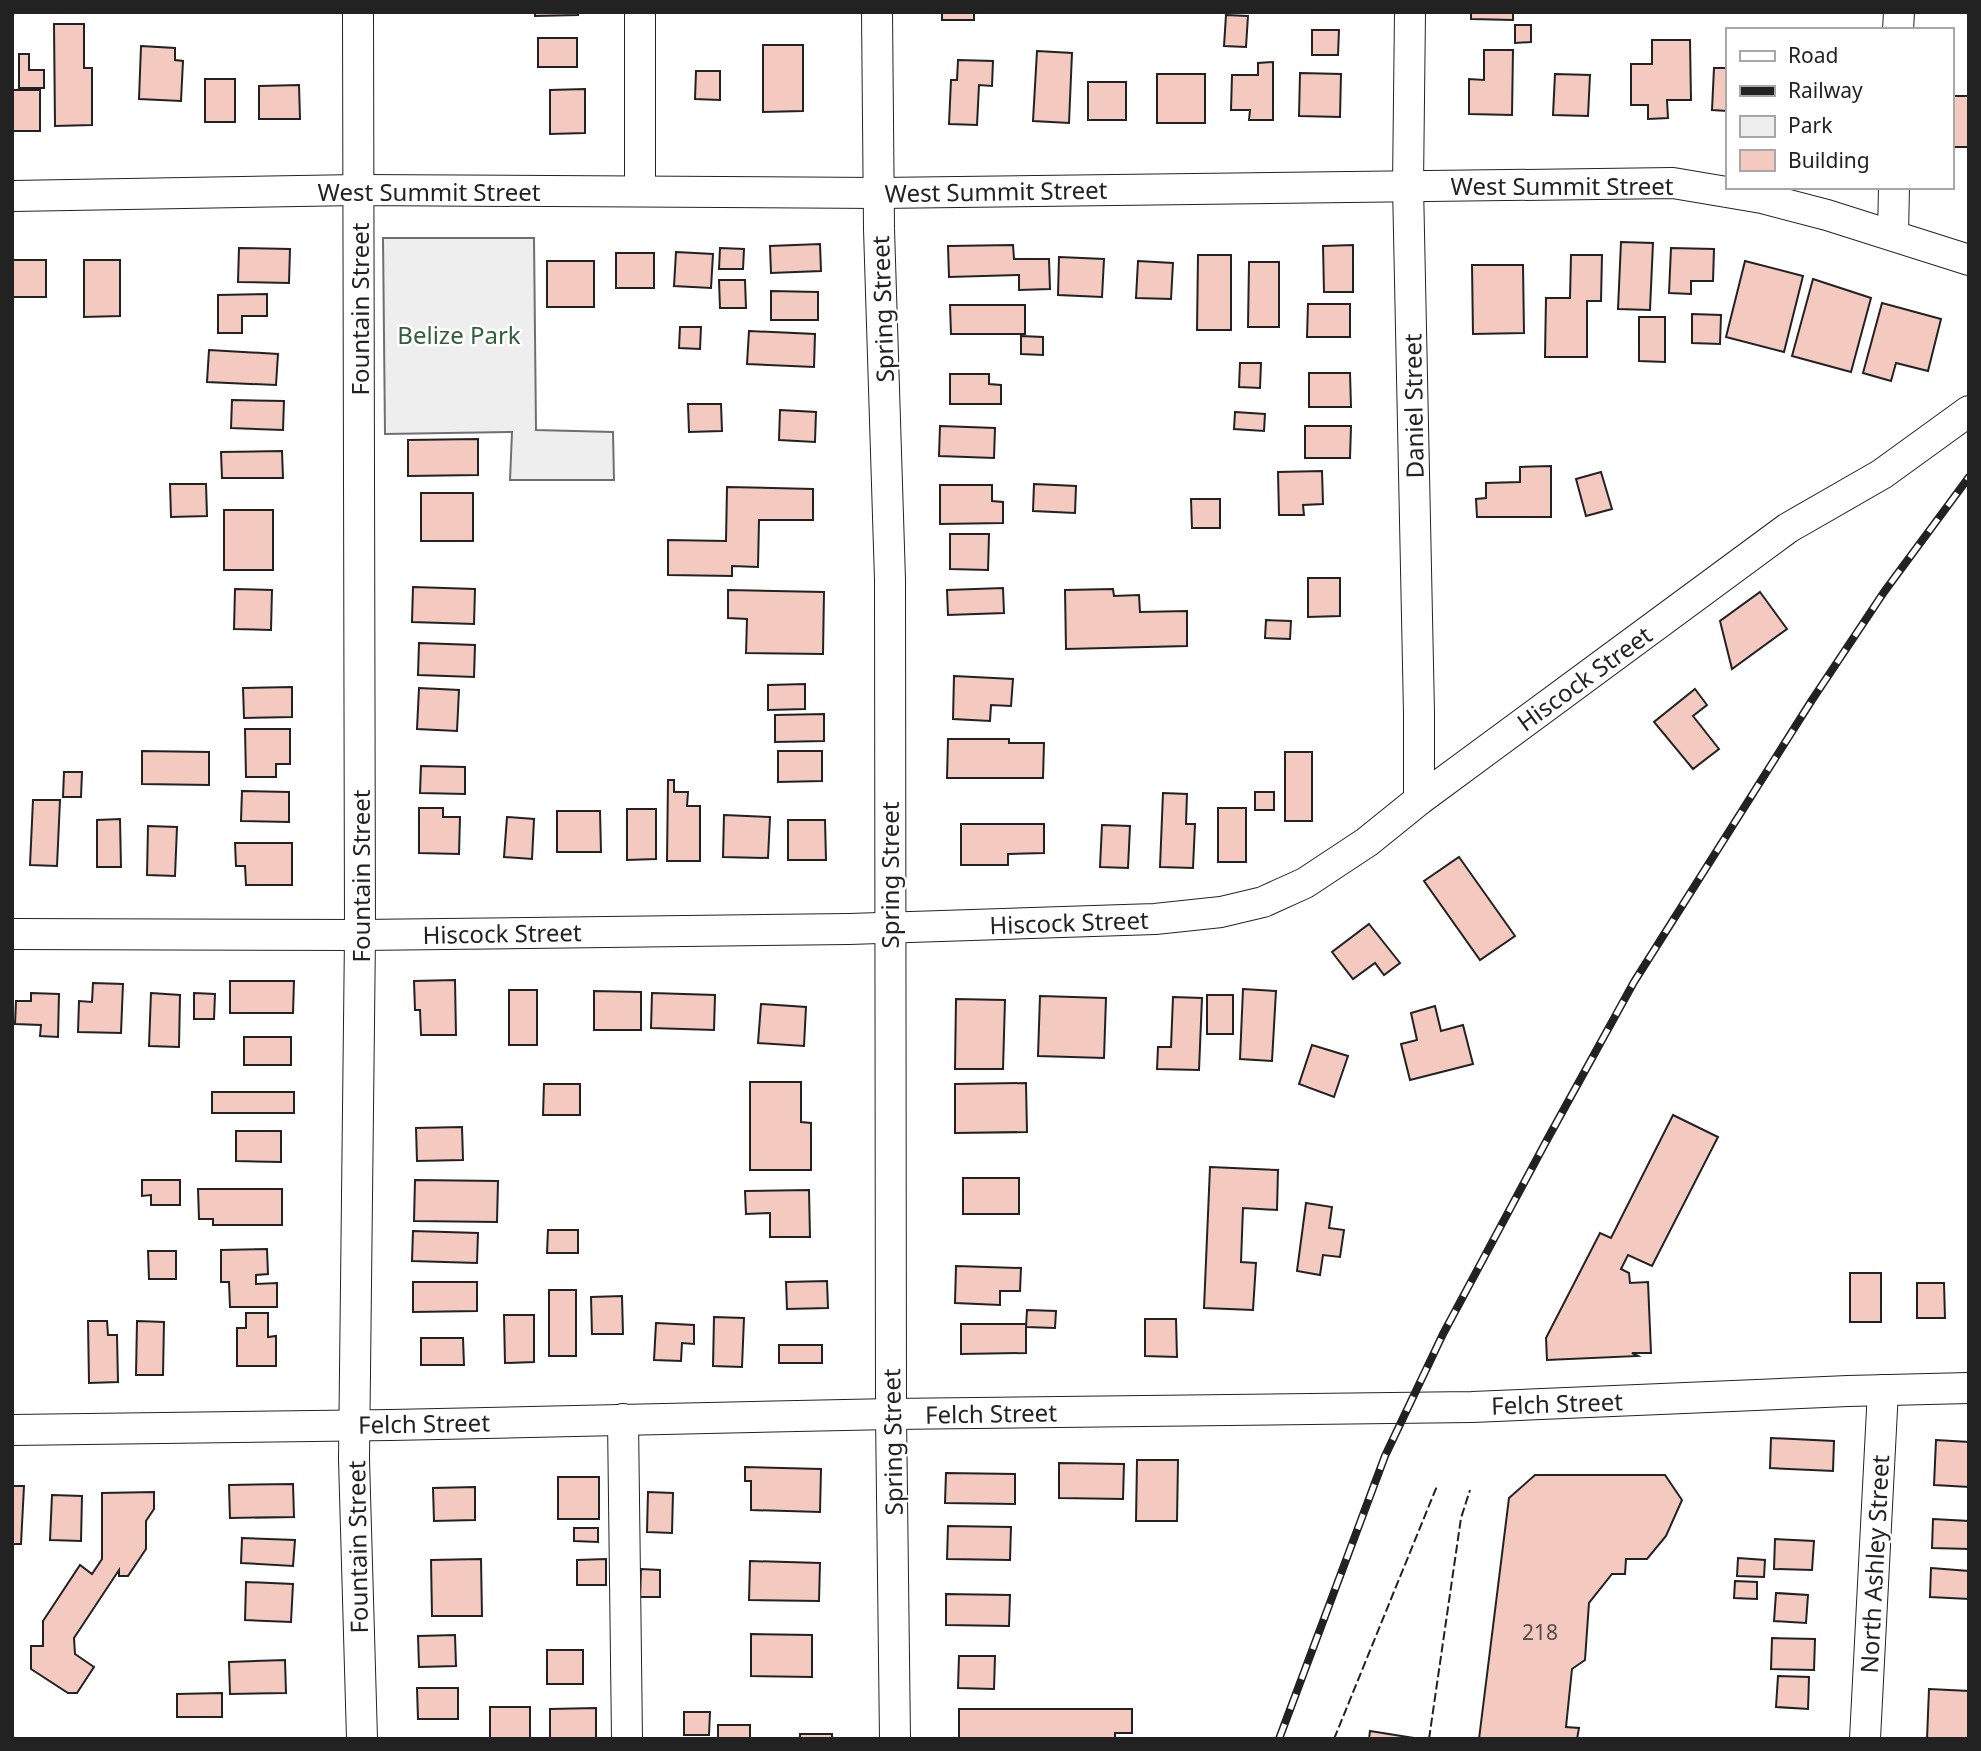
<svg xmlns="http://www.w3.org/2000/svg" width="1981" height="1751" font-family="'Noto Sans',sans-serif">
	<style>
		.green { fill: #eee; stroke: #6f6f6f; stroke-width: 2 }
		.building { fill: #f3c9c0; stroke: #222; stroke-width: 2 }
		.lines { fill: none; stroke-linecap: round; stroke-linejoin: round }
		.minor-casing { stroke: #222; stroke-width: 32 }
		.minor { stroke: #fff; stroke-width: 30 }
		.rail-casing { stroke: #222; stroke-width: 8 }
		.rail { stroke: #fff; stroke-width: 5; stroke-dasharray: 16; stroke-linecap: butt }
		.fence { stroke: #222; stroke-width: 2; stroke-dasharray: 9 3.5; stroke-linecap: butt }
		.labels { text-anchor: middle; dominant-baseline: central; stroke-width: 5; stroke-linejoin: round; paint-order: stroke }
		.number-label { font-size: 21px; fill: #564c4a }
		.street-label { font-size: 24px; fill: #222; stroke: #fff }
		.park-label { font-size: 24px; fill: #2f5e38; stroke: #fff }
	</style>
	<rect width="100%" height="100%" fill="#fff"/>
	<polygon class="green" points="383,238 534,238 536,430 613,432 614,480 510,480 512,432 385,434"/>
	<g class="building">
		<polygon points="535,12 578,12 578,15 535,16"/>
		<rect x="942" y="12" width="32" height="8"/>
		<polygon points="1471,12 1513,12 1513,20 1471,19"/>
		<polygon points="1226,15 1248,16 1246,47 1224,46"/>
		<polygon points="54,24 84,24 84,68 92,68 92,125 55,126"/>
		<polygon points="1515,25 1531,25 1531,42 1515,43"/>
		<polygon points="1312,30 1339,30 1338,55 1312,55"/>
		<rect x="538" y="38" width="39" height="29"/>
		<polygon points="1652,40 1690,40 1691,100 1667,100 1668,118 1648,119 1648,105 1631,105 1631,64 1652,64"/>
		<polygon points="763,45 803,45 803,111 763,112"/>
		<polygon points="141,46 175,48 175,60 183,61 181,101 139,99"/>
		<polygon points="1484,50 1513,50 1512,115 1469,114 1469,79 1484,80"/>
		<polygon points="1037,51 1072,53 1069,123 1033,121"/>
		<polygon points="19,54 29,54 29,70 44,70 44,88 19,88"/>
		<polygon points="958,60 993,61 992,86 979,85 977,125 949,124 951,80 957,80"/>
		<polygon points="1273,62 1273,120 1249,120 1250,110 1231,110 1232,75 1258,75 1258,63"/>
		<polygon points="1714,68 1727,68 1727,111 1712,110"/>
		<polygon points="696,71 720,71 720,100 695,99"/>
		<polygon points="1300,73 1341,74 1340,117 1299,116"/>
		<rect x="1157" y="74" width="48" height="49"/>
		<polygon points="1555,74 1590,75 1588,116 1553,115"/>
		<rect x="205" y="79" width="30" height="43"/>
		<rect x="1088" y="82" width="38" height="38"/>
		<polygon points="299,85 300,119 259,119 259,86"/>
		<polygon points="585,89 585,133 550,134 550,90"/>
		<rect x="12" y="90" width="28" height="41"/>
		<rect x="1951" y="96" width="18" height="51"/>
		<polygon points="1621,242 1653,243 1650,310 1618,309"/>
		<polygon points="820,244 821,271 771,273 770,246"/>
		<polygon points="1013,245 1014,259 1049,259 1050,289 1019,290 1019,275 949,277 948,246"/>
		<polygon points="1353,245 1353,292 1324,292 1323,246"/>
		<polygon points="239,248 290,249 289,283 238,282"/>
		<polygon points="720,248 744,249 743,269 719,269"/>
		<polygon points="1671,248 1714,249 1713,281 1691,281 1691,294 1669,293"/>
		<polygon points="676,252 713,254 711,288 674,286"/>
		<rect x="616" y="253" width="38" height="35"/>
		<polygon points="1198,255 1231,255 1231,330 1197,330"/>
		<polygon points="1571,255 1602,255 1601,301 1587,301 1587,357 1545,357 1546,298 1570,298"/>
		<polygon points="1059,257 1104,259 1102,297 1058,295"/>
		<rect x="12" y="260" width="34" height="37"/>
		<polygon points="84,260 120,260 120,316 84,317"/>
		<rect x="547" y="261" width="47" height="46"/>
		<polygon points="1138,261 1173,263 1171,299 1136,298"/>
		<polygon points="1745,261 1803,276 1784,352 1726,337"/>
		<polygon points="1249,262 1279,262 1279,327 1248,327"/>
		<polygon points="1472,265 1523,265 1524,333 1473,334"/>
		<polygon points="1813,279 1871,298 1851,372 1792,356"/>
		<polygon points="719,280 745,280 746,308 720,308"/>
		<polygon points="771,291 818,292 818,320 771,320"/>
		<polygon points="267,294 267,316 242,316 242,333 218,333 218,295"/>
		<polygon points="1882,303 1941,319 1928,371 1896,363 1891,381 1863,373"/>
		<polygon points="1308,304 1350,304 1350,337 1307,337"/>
		<polygon points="950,305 1025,305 1025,334 951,334"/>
		<polygon points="1692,314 1721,315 1720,344 1692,343"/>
		<polygon points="1639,317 1665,317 1665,362 1639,361"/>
		<polygon points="680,327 701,327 700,349 679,348"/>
		<polygon points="749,331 815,334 814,367 747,364"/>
		<polygon points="1021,336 1043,337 1043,355 1021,354"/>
		<polygon points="209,350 278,354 276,385 207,382"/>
		<polygon points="1240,363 1261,363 1260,388 1239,387"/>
		<polygon points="1309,373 1350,373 1351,407 1309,407"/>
		<polygon points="950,374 989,374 989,384 1001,385 1001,404 950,404"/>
		<polygon points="232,400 284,401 283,430 231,428"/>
		<polygon points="688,404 721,404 722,431 689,432"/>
		<polygon points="780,410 816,412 815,442 779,440"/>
		<polygon points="1235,412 1265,414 1264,431 1234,429"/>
		<polygon points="940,426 995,428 994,458 939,456"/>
		<polygon points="1305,426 1351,426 1350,458 1305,458"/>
		<polygon points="478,439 478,475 408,476 408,440"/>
		<polygon points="282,451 283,478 222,478 221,452"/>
		<polygon points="1551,466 1551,517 1477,517 1476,499 1486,498 1486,483 1520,482 1520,467"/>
		<polygon points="1322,471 1323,504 1303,505 1304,515 1279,515 1278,472"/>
		<polygon points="1601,472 1612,509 1586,516 1576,479"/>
		<polygon points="170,484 206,484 207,516 171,517"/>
		<polygon points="1034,484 1076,486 1075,513 1033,511"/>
		<polygon points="940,485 992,485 992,501 1003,502 1003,523 940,524"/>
		<polygon points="727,487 813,489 813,520 759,520 758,567 732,566 732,576 668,575 668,540 726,541"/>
		<rect x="421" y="493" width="52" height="48"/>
		<polygon points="1191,499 1220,499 1220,528 1192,528"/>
		<rect x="224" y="510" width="49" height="60"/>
		<polygon points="950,534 989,534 988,570 950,569"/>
		<polygon points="1308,578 1340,578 1340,616 1308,617"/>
		<polygon points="413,587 475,589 474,624 412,622"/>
		<polygon points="1003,588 1004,613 948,615 947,590"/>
		<polygon points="235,589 272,590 271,630 234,629"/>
		<polygon points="1113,589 1114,596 1139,595 1140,612 1187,611 1187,646 1066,649 1065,590"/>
		<polygon points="728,590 824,592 823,654 746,653 747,619 728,618"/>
		<polygon points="1760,592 1787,629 1732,669 1720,621"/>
		<polygon points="1266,620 1291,621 1290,639 1265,638"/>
		<polygon points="419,643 475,645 474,677 418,675"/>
		<polygon points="954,676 1013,679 1011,706 991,705 990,721 953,719"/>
		<polygon points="805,684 805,709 768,710 768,685"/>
		<polygon points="292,687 292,717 244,718 243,688"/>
		<polygon points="419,688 459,690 457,731 417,729"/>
		<polygon points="1695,689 1707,705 1693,716 1719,749 1693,769 1654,722"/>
		<polygon points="824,714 824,741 775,742 775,715"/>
		<polygon points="245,729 290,729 290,764 276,764 276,777 246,777"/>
		<polygon points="948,739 1009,739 1009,743 1044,743 1043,778 947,778"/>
		<polygon points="142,751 209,752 209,785 142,784"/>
		<polygon points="778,751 822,751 822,781 778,782"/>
		<rect x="1285" y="752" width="27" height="69"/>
		<polygon points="421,766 465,767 465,794 420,793"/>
		<polygon points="64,772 82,772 81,797 63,797"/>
		<polygon points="668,780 674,780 674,792 688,792 687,806 700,806 700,861 667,861"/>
		<polygon points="242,791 289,792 289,822 241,821"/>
		<rect x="1255" y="792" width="19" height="18"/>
		<polygon points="1163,793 1187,794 1186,824 1195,824 1193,868 1160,867"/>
		<polygon points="33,800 60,800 57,866 30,865"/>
		<polygon points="419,808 443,808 443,817 460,817 459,854 419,853"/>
		<rect x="1218" y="808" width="28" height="54"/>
		<polygon points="627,809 656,809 656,859 627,860"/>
		<polygon points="557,811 600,811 601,852 557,852"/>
		<polygon points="724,815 770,817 768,858 723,857"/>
		<polygon points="507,817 534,819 532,859 504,857"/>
		<polygon points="120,819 121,867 97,867 97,820"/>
		<polygon points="788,820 825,820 826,860 788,860"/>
		<polygon points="961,824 1044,824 1044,853 1008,854 1008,865 961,865"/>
		<polygon points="1102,825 1130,826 1128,868 1100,867"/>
		<polygon points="148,826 177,827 175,876 147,875"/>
		<polygon points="235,843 292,843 292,885 246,885 245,866 236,866"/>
		<polygon points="1459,857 1515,936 1480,960 1424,881"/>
		<polygon points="1369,924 1400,963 1384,975 1375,963 1353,979 1332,952"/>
		<polygon points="455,980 456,1035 421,1035 420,1010 415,1010 414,981"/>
		<polygon points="230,981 294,981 293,1013 230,1013"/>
		<polygon points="93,983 123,984 121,1033 78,1032 79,1001 92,1002"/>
		<polygon points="1243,989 1276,991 1272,1061 1240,1059"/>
		<rect x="509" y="990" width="28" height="55"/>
		<polygon points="594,991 641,992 641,1030 594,1030"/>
		<polygon points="31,993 59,994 58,1037 40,1036 41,1025 15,1024 16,1001 31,1001"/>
		<polygon points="151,993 180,995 179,1047 149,1046"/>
		<polygon points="194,993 215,994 214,1019 194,1019"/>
		<polygon points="652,993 715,995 714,1030 651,1028"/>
		<rect x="1207" y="995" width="26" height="39"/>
		<polygon points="1040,996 1106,998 1104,1058 1038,1056"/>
		<polygon points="1173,997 1202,998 1199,1070 1157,1069 1158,1047 1171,1047"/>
		<polygon points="956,999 1005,1000 1003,1069 955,1069"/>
		<polygon points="761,1004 806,1007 804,1046 758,1043"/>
		<polygon points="1435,1006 1441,1031 1463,1025 1473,1064 1410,1080 1401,1044 1417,1040 1411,1013"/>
		<rect x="244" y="1037" width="47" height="28"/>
		<polygon points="1312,1045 1348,1056 1334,1097 1299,1084"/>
		<polygon points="750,1082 801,1082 801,1122 811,1123 811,1170 750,1170"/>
		<polygon points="1026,1083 1027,1132 955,1133 955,1084"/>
		<polygon points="544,1084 580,1084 580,1115 543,1115"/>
		<rect x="212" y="1092" width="82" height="21"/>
		<polygon points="1673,1115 1718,1137 1652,1266 1628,1255 1621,1269 1629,1273 1630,1283 1648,1282 1651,1353 1632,1353 1638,1356 1547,1360 1546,1338 1600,1233 1611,1238"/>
		<polygon points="462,1127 463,1160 417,1161 416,1128"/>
		<polygon points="236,1131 281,1131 281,1162 236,1161"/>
		<polygon points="1210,1167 1278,1170 1277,1210 1243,1208 1241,1262 1256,1263 1253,1310 1204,1308"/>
		<rect x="963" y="1178" width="56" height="36"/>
		<polygon points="142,1180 180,1180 180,1205 151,1205 151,1195 142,1196"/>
		<polygon points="415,1180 498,1181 497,1222 414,1221"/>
		<polygon points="198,1189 282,1189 282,1225 213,1225 213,1219 199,1219"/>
		<polygon points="809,1190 810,1237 770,1237 770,1213 746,1214 745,1191"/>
		<polygon points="1306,1203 1332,1207 1329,1228 1344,1230 1340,1257 1323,1255 1320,1275 1297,1271"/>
		<polygon points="548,1230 578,1230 578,1253 547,1253"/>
		<polygon points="413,1231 478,1233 477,1263 412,1261"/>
		<polygon points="267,1249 268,1274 256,1275 256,1284 277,1283 277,1307 230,1307 229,1282 221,1282 221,1250"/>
		<polygon points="148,1251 176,1251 176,1279 149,1279"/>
		<polygon points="956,1266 1021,1268 1020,1291 1000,1291 1000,1305 955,1303"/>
		<rect x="1850" y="1273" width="31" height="49"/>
		<polygon points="827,1281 828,1308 787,1309 786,1282"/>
		<polygon points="413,1282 477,1282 477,1311 413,1312"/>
		<polygon points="1917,1283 1944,1283 1945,1318 1917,1318"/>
		<rect x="549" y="1290" width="27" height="66"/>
		<polygon points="622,1296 623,1334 592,1334 591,1297"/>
		<polygon points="1027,1310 1056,1311 1055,1328 1026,1327"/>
		<polygon points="246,1313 268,1313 268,1337 276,1336 276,1366 237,1366 237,1328 246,1328"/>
		<polygon points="504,1315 534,1315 534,1362 505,1363"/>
		<polygon points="714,1317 744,1318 742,1367 713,1366"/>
		<polygon points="1145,1319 1176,1319 1177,1357 1145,1356"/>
		<polygon points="88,1321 107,1321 108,1335 117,1335 118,1382 89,1383"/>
		<polygon points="137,1321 164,1322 163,1375 136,1375"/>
		<polygon points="656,1323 694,1325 694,1344 682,1343 681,1361 654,1360"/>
		<polygon points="961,1324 1026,1324 1026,1353 961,1354"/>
		<polygon points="421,1338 463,1338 464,1365 421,1365"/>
		<rect x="779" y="1345" width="43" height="18"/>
		<polygon points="1771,1438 1834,1441 1833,1471 1770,1468"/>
		<polygon points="1936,1440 1969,1442 1969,1487 1934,1485"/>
		<polygon points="1137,1460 1178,1460 1177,1521 1136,1521"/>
		<polygon points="1059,1463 1124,1464 1123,1499 1059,1498"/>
		<polygon points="745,1467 821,1469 820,1512 751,1510 751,1481 745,1481"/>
		<polygon points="946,1473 1015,1474 1015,1504 945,1503"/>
		<polygon points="1535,1475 1665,1475 1682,1500 1666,1536 1647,1559 1626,1559 1625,1574 1612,1574 1589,1603 1585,1660 1572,1669 1566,1727 1579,1728 1577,1739 1479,1739 1509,1498"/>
		<rect x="558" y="1477" width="41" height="42"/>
		<polygon points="293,1484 294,1517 230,1518 229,1485"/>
		<polygon points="12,1486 24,1486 21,1544 12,1544"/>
		<polygon points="475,1487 475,1520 434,1521 433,1488"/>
		<polygon points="154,1492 154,1509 146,1521 146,1549 128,1576 119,1576 119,1570 74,1638 75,1654 94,1667 77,1693 68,1693 31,1669 31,1646 43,1646 43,1621 80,1565 92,1574 102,1559 102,1493"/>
		<polygon points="648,1492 673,1493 672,1533 647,1532"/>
		<polygon points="52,1495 82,1496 81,1541 50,1540"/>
		<polygon points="1933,1519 1969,1521 1969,1549 1932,1548"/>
		<polygon points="948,1526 1011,1527 1010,1560 947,1559"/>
		<polygon points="574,1528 598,1528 598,1542 574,1541"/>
		<polygon points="242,1538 295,1540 293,1566 241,1563"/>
		<polygon points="1775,1539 1814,1541 1812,1570 1774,1569"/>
		<polygon points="1738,1558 1765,1560 1764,1577 1737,1576"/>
		<polygon points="481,1559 482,1616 432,1616 431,1560"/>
		<polygon points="606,1559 606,1585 577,1585 577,1560"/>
		<polygon points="750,1561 820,1563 819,1601 749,1600"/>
		<polygon points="1931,1568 1969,1571 1969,1599 1930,1597"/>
		<polygon points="641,1569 660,1570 660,1597 640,1597"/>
		<polygon points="1735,1581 1757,1582 1757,1599 1734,1598"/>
		<polygon points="246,1582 293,1584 291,1622 245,1620"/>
		<polygon points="1776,1593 1808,1595 1806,1623 1774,1621"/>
		<polygon points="946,1594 1010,1595 1009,1626 946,1625"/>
		<polygon points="751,1634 812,1635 812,1677 751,1676"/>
		<polygon points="455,1635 456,1666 419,1667 418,1636"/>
		<polygon points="1772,1638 1815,1639 1814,1670 1771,1669"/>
		<rect x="547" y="1650" width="36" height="34"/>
		<polygon points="959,1656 995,1656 994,1689 958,1688"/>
		<polygon points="285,1660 286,1693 230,1694 229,1662"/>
		<polygon points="1778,1676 1809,1677 1808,1709 1776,1707"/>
		<polygon points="417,1688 458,1688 458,1719 418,1719"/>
		<polygon points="1929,1689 1969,1691 1969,1739 1927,1739"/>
		<polygon points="222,1693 222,1717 177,1717 177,1694"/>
		<rect x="490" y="1707" width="40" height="32"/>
		<polygon points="596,1708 596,1739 550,1739 550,1709"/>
		<polygon points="959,1709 1132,1709 1132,1733 1115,1733 1115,1739 959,1739"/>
		<polygon points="684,1712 710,1712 709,1735 684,1735"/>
		<rect x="718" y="1725" width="32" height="14"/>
		<polygon points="1370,1731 1414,1738 1369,1739"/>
		<rect x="800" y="1734" width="32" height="5"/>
	</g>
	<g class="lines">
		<defs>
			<g id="minor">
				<polyline points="358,12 360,935 354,1459 362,1739"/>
				<polyline points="640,12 640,190"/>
				<polyline points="877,12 879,229 890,580 891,1414 895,1739"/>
				<polyline points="1410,12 1408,185 1419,713 1419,800"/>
				<polyline points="1898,30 1899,12"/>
				<polyline points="12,196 358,190 879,193 1673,183 1762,198 1827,215 1969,260"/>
				<polyline points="1893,235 1894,187"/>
				<polyline points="12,934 360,935 849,929 1155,919 1221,912 1263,902 1305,883 1367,842 1419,800 1788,528 1882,474 1969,411"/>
				<polyline points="623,1419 627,1739"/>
				<polyline points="12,1430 391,1425 891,1414 1472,1407 1848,1391 1969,1388"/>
				<polyline points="1865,1739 1883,1390"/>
			</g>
		</defs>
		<use href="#minor" class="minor-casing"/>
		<use href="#minor" class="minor"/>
		<defs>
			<polyline id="rail" points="1279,1739 1385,1456 1443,1334 1548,1138 1634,982 1812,700 1884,592 1969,477"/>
		</defs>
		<use href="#rail" class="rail-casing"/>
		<use href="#rail" class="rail"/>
		<g class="fence">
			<polyline points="1334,1739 1437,1486"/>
			<polyline points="1429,1739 1461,1518 1470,1490"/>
		</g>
	</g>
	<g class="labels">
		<g class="number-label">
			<text x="1540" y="1632">218</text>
		</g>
		<g class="street-label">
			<text x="1562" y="185">West Summit Street</text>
			<text x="429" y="191">West Summit Street</text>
			<text transform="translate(996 191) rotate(-1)">West Summit Street</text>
			<text transform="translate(359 309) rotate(-90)">Fountain Street</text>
			<text transform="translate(882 309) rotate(-92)">Spring Street</text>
			<text transform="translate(1413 406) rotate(-91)">Daniel Street</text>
			<text transform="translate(1584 678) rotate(-36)">Hiscock Street</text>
			<text transform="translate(889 875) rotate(-90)">Spring Street</text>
			<text transform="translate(360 876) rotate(-90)">Fountain Street</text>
			<text transform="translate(1069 922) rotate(-2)">Hiscock Street</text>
			<text transform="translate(502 933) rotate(-1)">Hiscock Street</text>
			<text transform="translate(1557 1403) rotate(-2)">Felch Street</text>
			<text transform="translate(991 1413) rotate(-1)">Felch Street</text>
			<text transform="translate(424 1423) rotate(-1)">Felch Street</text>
			<text transform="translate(892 1442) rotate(-91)">Spring Street</text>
			<text transform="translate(357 1547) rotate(-91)">Fountain Street</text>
			<text transform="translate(1874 1564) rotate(-87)">North Ashley Street</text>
		</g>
		<g class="park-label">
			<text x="459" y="334">Belize Park</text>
		</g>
	</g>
	<rect width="1981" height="1751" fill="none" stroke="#222222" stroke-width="28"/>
	<rect x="1726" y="28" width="228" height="161" fill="#ffffff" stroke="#a7a7a7" stroke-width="2"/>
	<rect x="1740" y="51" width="35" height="10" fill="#ffffff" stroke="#a7a7a7" stroke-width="2"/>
	<text x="1788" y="63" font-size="21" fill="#222222">Road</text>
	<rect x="1740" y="86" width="35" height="10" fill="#222222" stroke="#a7a7a7" stroke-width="2"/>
	<text x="1788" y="98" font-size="21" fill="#222222">Railway</text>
	<rect x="1740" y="116" width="35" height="21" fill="#eeeeee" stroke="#a7a7a7" stroke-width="2"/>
	<text x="1788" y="133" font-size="21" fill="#222222">Park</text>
	<rect x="1740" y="150" width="35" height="21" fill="#f3c9c0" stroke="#a7a7a7" stroke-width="2"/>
	<text x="1788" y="168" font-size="21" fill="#222222">Building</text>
</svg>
